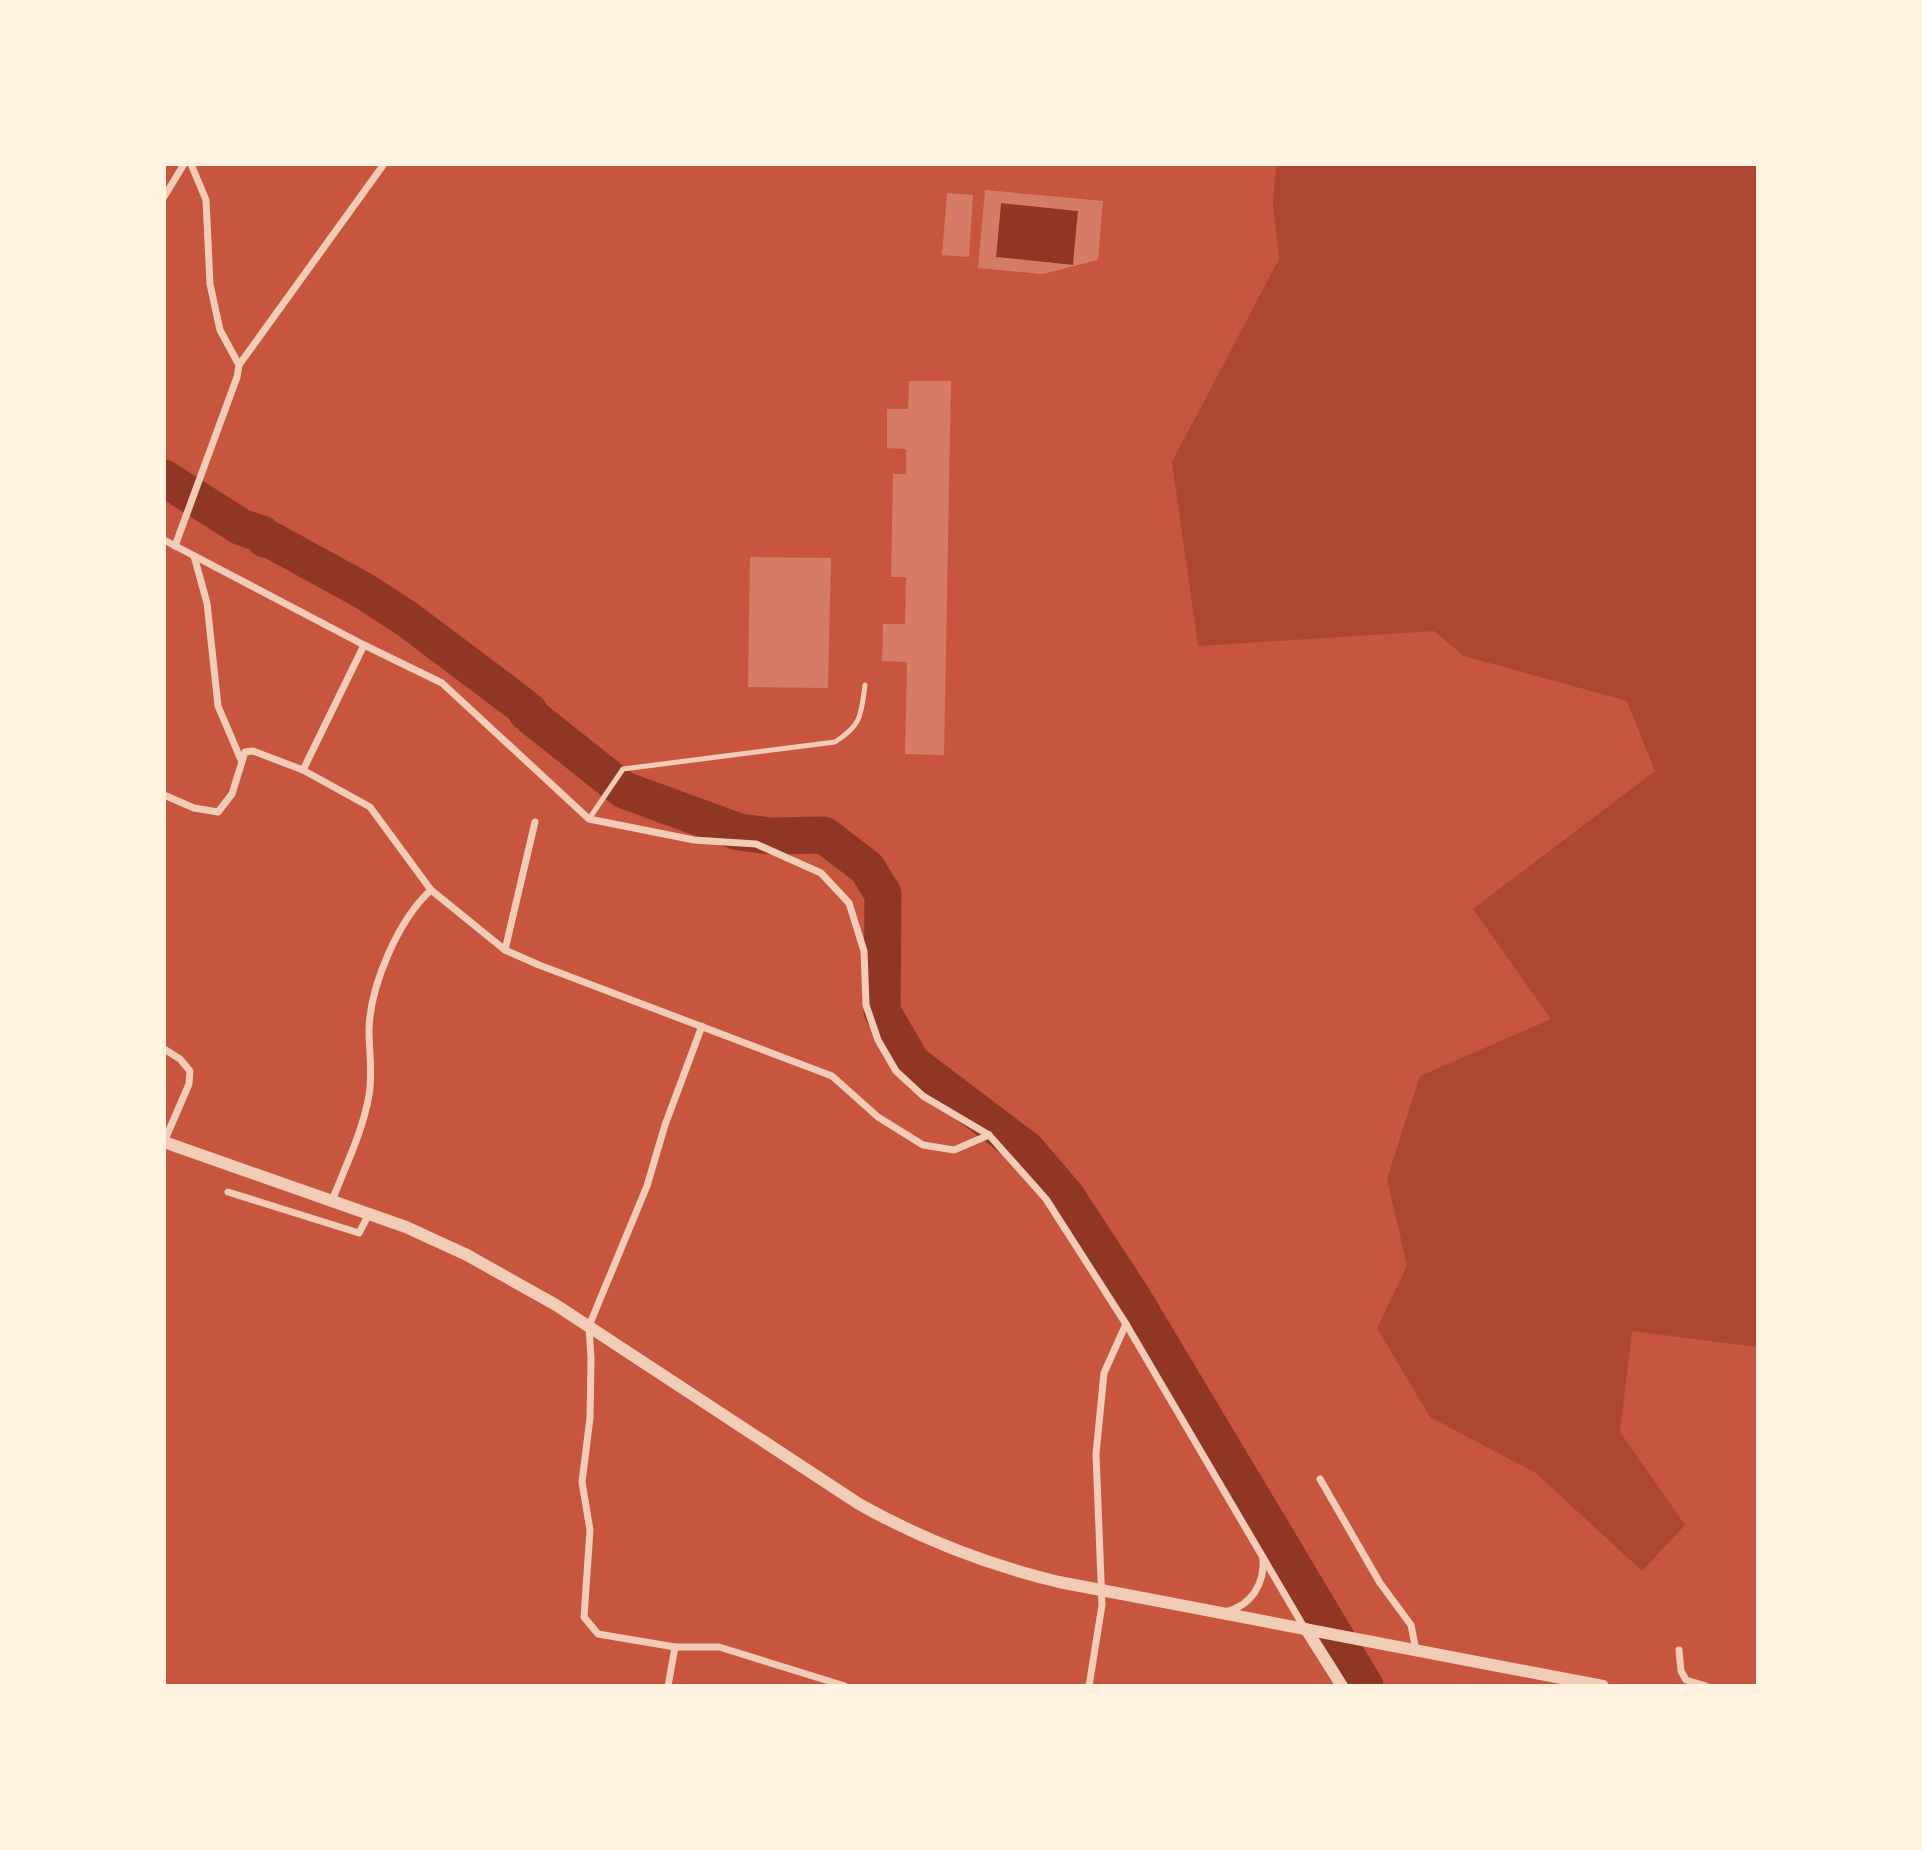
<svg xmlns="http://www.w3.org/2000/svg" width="1922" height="1850" font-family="Raleway,sans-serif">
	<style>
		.green { fill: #ae4732 }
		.water { fill: #8f3625 }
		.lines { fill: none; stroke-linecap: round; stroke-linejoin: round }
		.river { stroke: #8f3625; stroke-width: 37 }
		.building { fill: #d67c66; fill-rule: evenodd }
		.service { stroke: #f1ccb7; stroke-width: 5 }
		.minor { stroke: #f1ccb7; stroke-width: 7 }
		.tertiary { stroke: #f1ccb7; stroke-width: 12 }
	</style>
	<rect width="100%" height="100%" fill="#c8553d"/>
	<polygon class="green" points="1276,165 1757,165 1757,1347 1632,1331 1620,1432 1685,1525 1642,1571 1536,1473 1430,1417 1377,1328 1407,1266 1387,1179 1420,1076 1551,1019 1473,909 1655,771 1627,701 1464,656 1434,631 1198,646 1172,462 1279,259 1273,204"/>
	<polygon class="water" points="1001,203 1078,211 1073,265 996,257"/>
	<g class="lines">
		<polyline class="river" points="164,478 241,527 262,534 265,539 269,539 364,591 407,619 524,707 526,712 530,712 532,717 624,790 739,832 771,836 824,835 867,868 883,894 882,1011 912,1063 1027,1150 1067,1197 1133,1298 1365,1686"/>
	</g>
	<g class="building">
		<path d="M 985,190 L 1103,201 L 1098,260 L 1043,274 L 978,268 ZM 1001,203 L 1078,211 L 1073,265 L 996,257 Z"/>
		<polygon points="947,193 973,195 969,257 942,255"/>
		<polygon points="909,381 951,381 944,755 905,754 907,662 882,661 883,624 905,624 906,577 891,577 893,474 906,474 906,449 887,448 887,409 908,409"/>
		<polygon points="750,557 831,558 828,688 748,687"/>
	</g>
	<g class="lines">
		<path class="service" d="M 589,819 L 623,769 L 835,742 C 862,725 861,715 865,685"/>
		<g class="minor">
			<polyline points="191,164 206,200 210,284 220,330 239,365"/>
			<polyline points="164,197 184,164"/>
			<polyline points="164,540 364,645 442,683 589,819 694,840 756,844 821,873 849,903 864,951 866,1005 878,1040 896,1071 923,1096 989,1135 1046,1199 1126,1324 1305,1629"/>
			<polyline points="175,546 237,377 239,365 384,164"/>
			<polyline points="194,556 207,603 218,706 241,760"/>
			<polyline points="303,770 364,645"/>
			<polyline points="164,795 194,808 218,812 232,794 245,752 253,751 303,770 370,807 431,890 505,950 539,965 832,1076 878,1117 923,1145 954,1150 989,1135"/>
			<polyline points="505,950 535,822"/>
			<polyline points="702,1026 665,1125 647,1186 589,1326 591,1359 590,1418 582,1482 590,1530 584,1617 598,1634 675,1647 719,1647 845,1686"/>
			<polyline points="164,1049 180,1059 190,1071 189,1084 164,1142"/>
			<polyline points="228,1192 359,1233 369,1214"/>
			<path d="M 332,1201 C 345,1167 363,1131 369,1095 C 373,1073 369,1052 369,1030 C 370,986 398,920 431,890"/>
			<polyline points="1320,1479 1380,1583 1411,1625 1416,1650"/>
			<path d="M 1225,1612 C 1251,1606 1265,1584 1263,1558"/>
			<polyline points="1679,1650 1681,1671 1686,1680 1706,1686"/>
			<polyline points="668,1686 675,1647"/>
			<polyline points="1089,1686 1102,1605 1096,1454 1104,1373 1126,1324"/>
		</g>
		<g class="tertiary">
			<path d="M 164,1142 L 406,1227 L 467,1255 L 556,1305 L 859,1504 C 923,1540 988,1565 1059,1582 L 1603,1686"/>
			<polyline points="1306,1629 1342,1686"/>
		</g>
	</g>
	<rect width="1922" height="1850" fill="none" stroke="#fff3e0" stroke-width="332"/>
</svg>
